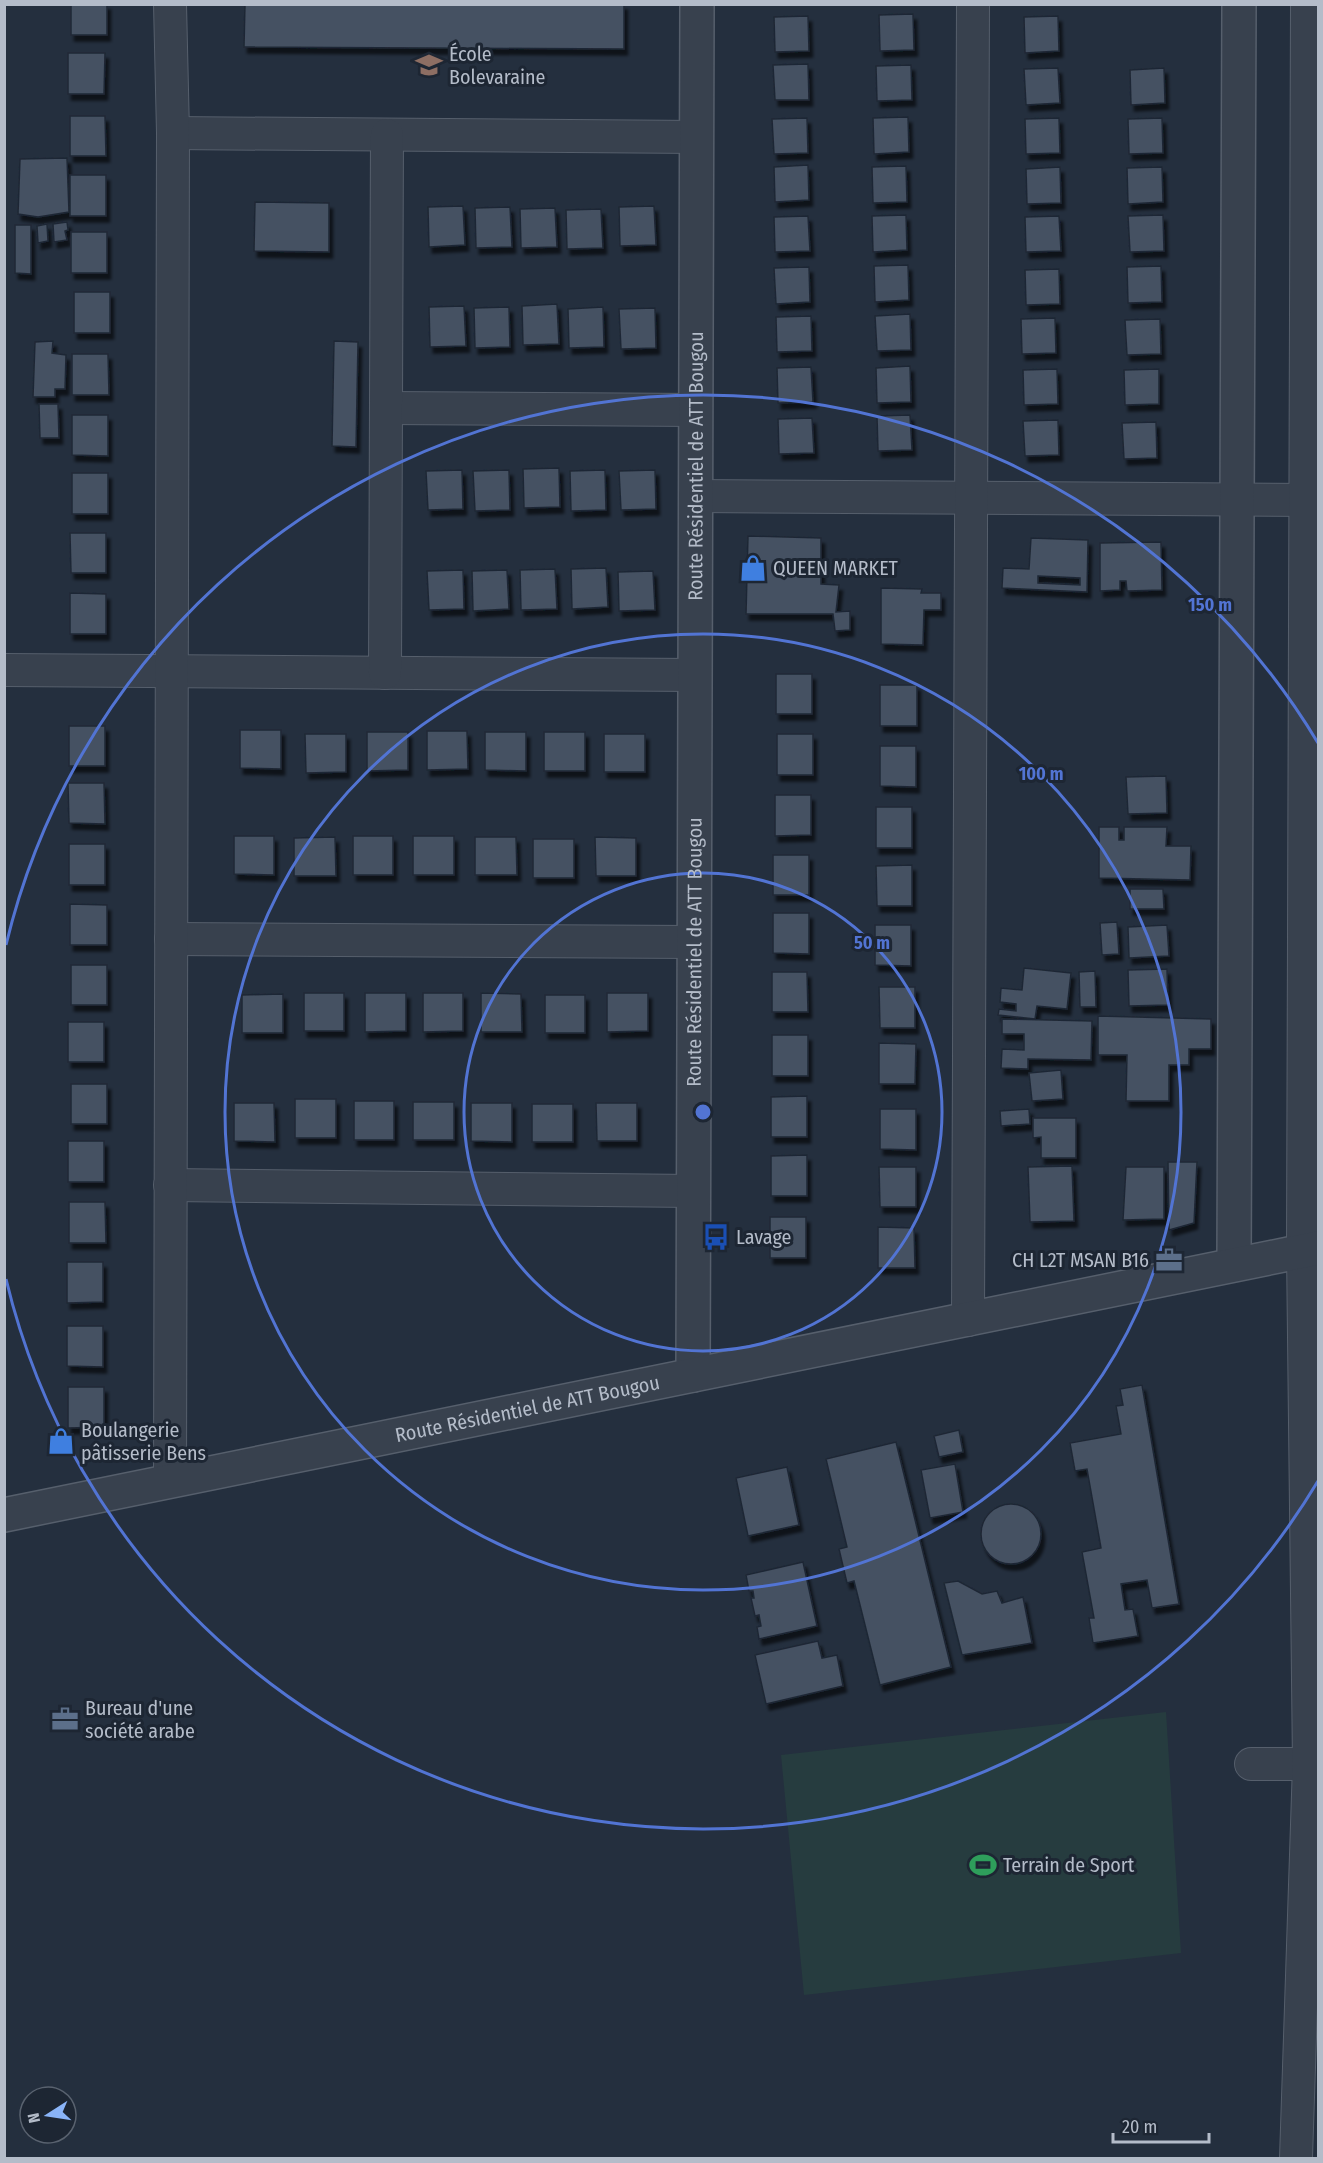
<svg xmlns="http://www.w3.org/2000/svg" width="1323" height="2163" font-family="'Fira Sans Condensed',sans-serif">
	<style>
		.green { fill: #263c3f }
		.building { fill: #455162; stroke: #1f2835; stroke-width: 1.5; fill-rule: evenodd; filter: url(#shadow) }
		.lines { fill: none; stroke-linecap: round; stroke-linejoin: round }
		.minor-casing { stroke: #565f6c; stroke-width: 34 }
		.tertiary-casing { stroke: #565f6c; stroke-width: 36 }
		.minor { stroke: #38414e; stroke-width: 32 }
		.tertiary { stroke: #38414e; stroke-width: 33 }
		.ring { fill: none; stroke: #5274d3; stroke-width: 3 }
		.labels { text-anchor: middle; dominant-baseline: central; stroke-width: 6; stroke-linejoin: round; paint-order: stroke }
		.poi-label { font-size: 20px; fill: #b4bcc9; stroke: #1d2633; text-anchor: start }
		.street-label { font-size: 20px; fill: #b4bcc9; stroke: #1d2633 }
		.centre { fill: #5274d3; stroke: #1d2633; stroke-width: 3 }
		.ring-label { font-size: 18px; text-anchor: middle; font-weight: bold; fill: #5274d3; stroke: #1d2633; stroke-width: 6; stroke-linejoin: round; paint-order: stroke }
	</style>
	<defs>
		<filter id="shadow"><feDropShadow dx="3.5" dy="6" stdDeviation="1.5" flood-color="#0009"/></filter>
	</defs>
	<rect width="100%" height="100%" fill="#242f3e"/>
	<polygon class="green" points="1166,1712 1181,1953 804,1995 781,1755"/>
	<g class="building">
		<rect x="71" y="4" width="36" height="31"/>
		<polygon points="245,4 624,4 624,49 244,47"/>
		<polygon points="913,14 914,50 880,51 879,15"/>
		<polygon points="808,16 809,51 775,52 774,17"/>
		<polygon points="1058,16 1059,51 1025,53 1024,17"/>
		<polygon points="68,53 105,53 104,94 68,94"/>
		<polygon points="808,64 809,100 775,100 773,65"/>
		<polygon points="911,65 912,100 877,101 876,66"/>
		<polygon points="1058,68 1060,103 1026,105 1024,69"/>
		<polygon points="1164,68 1165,103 1131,105 1130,70"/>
		<polygon points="70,116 105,116 106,156 70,156"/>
		<polygon points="908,117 909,152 874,154 873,118"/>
		<polygon points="807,118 808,153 774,154 772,119"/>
		<polygon points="1059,118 1060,153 1026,154 1025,119"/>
		<polygon points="1162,118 1163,153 1129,154 1128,119"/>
		<polygon points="67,158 69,212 38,217 18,214 20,159"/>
		<polygon points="808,165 809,200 775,202 774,167"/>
		<polygon points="906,166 907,202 873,203 872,167"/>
		<polygon points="1060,167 1061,203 1027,204 1026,169"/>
		<polygon points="1162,167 1163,202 1128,204 1127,168"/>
		<rect x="70" y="175" width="36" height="41"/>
		<polygon points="255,202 329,203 329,252 254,251"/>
		<polygon points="463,206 465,245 429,247 428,207"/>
		<polygon points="654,206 656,245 620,246 619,207"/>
		<polygon points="510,207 512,247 476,248 475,208"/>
		<polygon points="555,208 557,247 521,248 520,209"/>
		<polygon points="601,209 603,248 567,249 566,210"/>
		<polygon points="906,215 907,250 873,252 872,216"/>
		<polygon points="1163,215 1164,251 1130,252 1128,216"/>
		<polygon points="808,216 810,251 775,252 774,217"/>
		<polygon points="1059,216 1061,251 1026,252 1025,217"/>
		<polygon points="67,222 68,230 65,231 67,240 54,242 53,224"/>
		<polygon points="47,224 48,241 38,243 37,226"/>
		<polygon points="15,225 31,225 31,274 15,273"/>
		<rect x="71" y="232" width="36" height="41"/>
		<polygon points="908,265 909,300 875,302 874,266"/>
		<polygon points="1161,266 1162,302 1128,303 1127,267"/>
		<polygon points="809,267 810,302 776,304 774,268"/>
		<polygon points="1059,269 1060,304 1026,305 1025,270"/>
		<rect x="74" y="292" width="36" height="41"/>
		<polygon points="557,304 559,344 523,345 522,306"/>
		<polygon points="464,306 466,346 430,347 429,307"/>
		<polygon points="509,307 510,347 475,348 474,308"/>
		<polygon points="603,307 604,347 569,348 568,309"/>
		<polygon points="655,308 656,348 621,349 619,309"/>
		<polygon points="910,314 911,350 877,351 875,316"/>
		<polygon points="811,316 812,351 777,352 776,317"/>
		<polygon points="1055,318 1056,353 1022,354 1021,319"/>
		<polygon points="1160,319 1161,354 1127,355 1125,320"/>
		<polygon points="53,341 52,353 66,355 65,389 55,389 55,397 33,397 35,342"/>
		<polygon points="334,341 358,342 356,447 332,446"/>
		<polygon points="72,354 108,354 109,395 72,395"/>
		<polygon points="910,366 911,402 877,403 876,368"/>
		<polygon points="811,367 813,402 778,403 777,368"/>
		<polygon points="1057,369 1058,404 1024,405 1023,370"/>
		<polygon points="1159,369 1159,404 1125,405 1124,370"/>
		<polygon points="39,404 58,404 59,438 40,438"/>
		<polygon points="72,415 108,415 108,456 72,455"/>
		<polygon points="910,415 912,450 878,451 877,416"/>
		<polygon points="812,418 814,453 779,454 778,419"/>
		<polygon points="1058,420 1059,455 1025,456 1023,421"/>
		<polygon points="1156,422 1157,458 1124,459 1122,423"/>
		<polygon points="559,468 560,507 524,508 523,469"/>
		<polygon points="462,470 463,509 428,510 426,471"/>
		<polygon points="509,470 510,510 475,511 473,471"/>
		<polygon points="605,470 606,510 571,511 570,471"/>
		<polygon points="655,470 656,509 621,510 619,471"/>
		<rect x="72" y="473" width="36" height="41"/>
		<polygon points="70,533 106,533 106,573 71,573"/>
		<polygon points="748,536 821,538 821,584 839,585 836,612 850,611 850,630 835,631 833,614 746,614"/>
		<path d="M 1031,538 L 1088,540 L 1087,592 L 1002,588 L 1003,568 L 1029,569 ZM 1038,576 L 1080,578 L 1080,585 L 1038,583 Z"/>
		<polygon points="1161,542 1162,590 1127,591 1126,581 1120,581 1120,590 1100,591 1100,543"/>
		<polygon points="606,568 608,607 572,609 571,569"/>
		<polygon points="555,569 557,609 521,610 520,570"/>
		<polygon points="463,570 464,609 429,610 427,571"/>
		<polygon points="507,570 509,609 473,611 472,571"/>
		<polygon points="653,571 655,610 619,611 618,572"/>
		<polygon points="881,588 922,589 921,593 941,593 941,610 924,610 923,645 881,644"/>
		<polygon points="70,593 106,594 106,634 70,634"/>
		<rect x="776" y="674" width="36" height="40"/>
		<rect x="880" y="685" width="37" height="41"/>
		<rect x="69" y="726" width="36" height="40"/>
		<polygon points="240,730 281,730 281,769 240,768"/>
		<polygon points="427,731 467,731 468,769 427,770"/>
		<polygon points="367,732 408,732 408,770 367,771"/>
		<polygon points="485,732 526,732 526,771 485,770"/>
		<rect x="544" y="732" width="41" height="39"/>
		<polygon points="305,734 346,734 346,772 306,773"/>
		<rect x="604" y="734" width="41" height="38"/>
		<rect x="777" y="734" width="36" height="41"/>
		<polygon points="880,746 916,746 916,787 880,786"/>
		<polygon points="1166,776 1167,813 1128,814 1126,777"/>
		<polygon points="68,783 104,783 105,824 69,823"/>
		<polygon points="775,795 811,795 811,835 775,836"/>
		<rect x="876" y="807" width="36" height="41"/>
		<polygon points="1099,827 1119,827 1119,840 1124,840 1124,827 1167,827 1166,846 1191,846 1190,880 1099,878"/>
		<polygon points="234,836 274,836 274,875 234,874"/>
		<rect x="353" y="836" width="40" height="39"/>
		<rect x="413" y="836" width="41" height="39"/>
		<polygon points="335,837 336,876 294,876 294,838"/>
		<polygon points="475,837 516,837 517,875 475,875"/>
		<polygon points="595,837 636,838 636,876 596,876"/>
		<rect x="533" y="839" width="41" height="39"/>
		<rect x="69" y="844" width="36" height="41"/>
		<rect x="773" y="855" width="36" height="40"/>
		<polygon points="912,865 912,906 877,906 876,866"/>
		<polygon points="1130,889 1163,889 1164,909 1130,909"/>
		<polygon points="70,904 107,905 107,945 70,945"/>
		<polygon points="773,913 809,913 809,954 773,953"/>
		<polygon points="1117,922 1119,954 1102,955 1100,923"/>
		<polygon points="875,925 911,925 911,966 875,965"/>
		<polygon points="1167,925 1169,956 1129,958 1128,927"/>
		<rect x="71" y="965" width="36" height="40"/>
		<polygon points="1024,968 1071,973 1067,1009 1037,1006 1035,1019 998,1015 999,1009 1016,1011 1016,1004 1000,1002 1001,988 1022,990"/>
		<polygon points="1167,969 1168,1005 1129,1006 1128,970"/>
		<polygon points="1095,971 1096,1007 1080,1007 1079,972"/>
		<polygon points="772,972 807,972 808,1012 772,1012"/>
		<polygon points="879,987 915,987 915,1028 880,1028"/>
		<rect x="304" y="993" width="40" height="38"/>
		<polygon points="365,993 406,993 406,1031 365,1032"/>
		<polygon points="423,993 463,993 463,1031 423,1032"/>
		<polygon points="481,993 521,994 522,1032 481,1032"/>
		<polygon points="607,993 648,993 648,1031 607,1032"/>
		<polygon points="283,994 283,1033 242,1033 242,995"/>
		<rect x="545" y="995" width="40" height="38"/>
		<polygon points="1098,1016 1211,1019 1211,1049 1189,1049 1189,1065 1169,1065 1169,1101 1126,1101 1127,1055 1098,1055"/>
		<polygon points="1002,1019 1092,1021 1091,1060 1028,1059 1028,1069 1001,1068 1002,1049 1024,1050 1024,1034 1002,1034"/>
		<rect x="68" y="1022" width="36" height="40"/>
		<rect x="772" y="1035" width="36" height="41"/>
		<polygon points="879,1043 916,1044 915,1084 879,1084"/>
		<polygon points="1061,1070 1063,1099 1032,1101 1029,1073"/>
		<rect x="71" y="1084" width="36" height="40"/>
		<polygon points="807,1096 807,1137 771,1137 771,1097"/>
		<rect x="295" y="1099" width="41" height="39"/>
		<rect x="354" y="1101" width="40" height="39"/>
		<rect x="413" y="1102" width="41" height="38"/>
		<polygon points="234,1103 274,1103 275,1142 234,1141"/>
		<polygon points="471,1103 512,1103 512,1142 471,1141"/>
		<polygon points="596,1103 637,1103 637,1141 597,1141"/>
		<rect x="532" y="1104" width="41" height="38"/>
		<polygon points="880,1109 916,1109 916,1150 880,1149"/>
		<polygon points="1029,1109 1030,1124 1001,1126 1000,1111"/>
		<polygon points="1033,1118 1076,1118 1076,1158 1041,1158 1041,1137 1033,1138"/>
		<rect x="68" y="1141" width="36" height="41"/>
		<polygon points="807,1155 807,1196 771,1196 771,1156"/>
		<polygon points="1168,1162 1197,1162 1194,1223 1169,1230"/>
		<polygon points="1072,1166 1074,1221 1030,1222 1028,1167"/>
		<polygon points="879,1167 916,1167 916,1207 880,1207"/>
		<polygon points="1126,1167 1164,1167 1164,1219 1123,1220"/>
		<polygon points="69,1202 105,1202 106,1243 69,1243"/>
		<rect x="770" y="1217" width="36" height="41"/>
		<polygon points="878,1227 914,1228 915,1268 878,1268"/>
		<polygon points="67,1262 103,1262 103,1302 67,1303"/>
		<polygon points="67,1326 103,1326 103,1367 67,1366"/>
		<polygon points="1142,1385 1179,1604 1152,1608 1147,1580 1121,1584 1125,1610 1133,1609 1138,1636 1093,1643 1089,1618 1094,1618 1082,1552 1101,1548 1087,1469 1075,1471 1070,1443 1121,1434 1116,1406 1123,1405 1120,1389"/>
		<polygon points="68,1387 104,1387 104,1427 68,1428"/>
		<polygon points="959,1430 963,1452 939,1457 934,1436"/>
		<polygon points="896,1442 951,1667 880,1685 854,1581 847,1583 839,1549 847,1547 826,1459"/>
		<polygon points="955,1464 963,1512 930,1518 921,1470"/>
		<polygon points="787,1467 799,1525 748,1536 736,1478"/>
		<circle cx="1011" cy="1534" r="30"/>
		<polygon points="803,1562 817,1626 759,1639 757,1627 761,1626 759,1615 755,1616 751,1598 754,1598 753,1591 749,1591 746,1575"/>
		<polygon points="958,1581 982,1594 997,1591 1002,1603 1023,1597 1032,1643 962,1655 944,1583"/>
		<polygon points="818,1641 822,1658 837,1655 843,1686 766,1704 755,1655"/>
	</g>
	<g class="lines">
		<defs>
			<g id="minor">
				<polyline points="173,133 697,137"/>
				<polyline points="386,408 696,410"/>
				<polyline points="695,496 1318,500"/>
				<polyline points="4,670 695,675"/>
				<polyline points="385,673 387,135"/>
				<polyline points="171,939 694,942"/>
				<polyline points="170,1185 693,1191"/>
				<polyline points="968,1320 973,4"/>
				<polyline points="170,1480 173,133 170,4"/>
				<polyline points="1251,1764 1318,1764"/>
				<polyline points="1296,2158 1309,1764 1303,1251 1307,4"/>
			</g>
			<g id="tertiary">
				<polyline points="1234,1264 1239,4"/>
				<path id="s1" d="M 693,1375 L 697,4"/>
				<path id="s2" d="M 4,1515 L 1318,1248"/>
			</g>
		</defs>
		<use href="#minor" class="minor-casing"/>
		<use href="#tertiary" class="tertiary-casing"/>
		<use href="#minor" class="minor"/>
		<use href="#tertiary" class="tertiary"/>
	</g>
	<g class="ring">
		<circle cx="703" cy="1112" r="239"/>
		<circle cx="703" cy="1112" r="478"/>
		<path d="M1318 1481A717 717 0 0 1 6 1279M6 945A717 717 0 0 1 1318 743"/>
	</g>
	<defs>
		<symbol id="school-bare" viewBox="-9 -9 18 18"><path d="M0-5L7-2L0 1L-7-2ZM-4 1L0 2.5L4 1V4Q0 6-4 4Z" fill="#8d6e63" stroke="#1d2633" stroke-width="2.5" paint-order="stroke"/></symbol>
		<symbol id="shop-bare" viewBox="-9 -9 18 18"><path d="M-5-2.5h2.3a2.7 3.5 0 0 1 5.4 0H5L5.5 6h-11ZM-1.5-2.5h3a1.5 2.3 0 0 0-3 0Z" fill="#3f7fe0" stroke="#1d2633" stroke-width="2.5" paint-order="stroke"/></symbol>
		<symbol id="bus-bare" viewBox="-9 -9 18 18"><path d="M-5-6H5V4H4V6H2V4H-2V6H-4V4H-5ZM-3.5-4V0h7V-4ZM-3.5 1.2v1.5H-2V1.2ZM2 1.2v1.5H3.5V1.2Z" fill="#1a4fb4" stroke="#1d2633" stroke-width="2.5" paint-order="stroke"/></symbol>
		<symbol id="office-bare" viewBox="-9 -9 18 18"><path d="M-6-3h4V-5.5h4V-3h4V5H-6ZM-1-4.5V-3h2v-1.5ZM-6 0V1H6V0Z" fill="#5c6f8a" stroke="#1d2633" stroke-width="2.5" paint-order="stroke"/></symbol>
		<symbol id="stadium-bare" viewBox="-9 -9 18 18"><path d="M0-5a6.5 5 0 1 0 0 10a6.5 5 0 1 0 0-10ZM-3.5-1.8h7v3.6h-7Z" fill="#2e9e5b" stroke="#1d2633" stroke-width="2.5" paint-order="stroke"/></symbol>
	</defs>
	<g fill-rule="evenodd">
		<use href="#school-bare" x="410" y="46" width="38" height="38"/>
		<use href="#shop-bare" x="734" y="549" width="38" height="38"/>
		<use href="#bus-bare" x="697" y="1218" width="38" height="38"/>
		<use href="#office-bare" x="1150" y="1241" width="38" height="38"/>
		<use href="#shop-bare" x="42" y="1422" width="38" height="38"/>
		<use href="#office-bare" x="46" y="1700" width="38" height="38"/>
		<use href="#stadium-bare" x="964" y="1846" width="38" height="38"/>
	</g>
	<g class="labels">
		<g class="poi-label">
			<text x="449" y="54">École<tspan x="449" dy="23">Bolevaraine</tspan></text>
			<text x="773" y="568">QUEEN MARKET</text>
			<text x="736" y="1237">Lavage</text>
			<text x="1149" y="1260" text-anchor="end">CH L2T MSAN B16</text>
			<text x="81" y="1430">Boulangerie<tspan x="81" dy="23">pâtisserie Bens</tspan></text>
			<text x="85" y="1708">Bureau d'une<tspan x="85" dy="23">société arabe</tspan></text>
			<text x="1003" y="1865">Terrain de Sport</text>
		</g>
		<g class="street-label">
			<text stroke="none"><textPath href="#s1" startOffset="909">Route Résidentiel de ATT Bougou</textPath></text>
			<text stroke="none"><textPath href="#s1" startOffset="423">Route Résidentiel de ATT Bougou</textPath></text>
			<text stroke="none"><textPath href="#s2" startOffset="534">Route Résidentiel de ATT Bougou</textPath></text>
		</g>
	</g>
	<circle cx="703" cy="1112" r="9" class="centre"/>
	<g class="ring-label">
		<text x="1210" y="611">150 m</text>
		<text x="1041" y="780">100 m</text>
		<text x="872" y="949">50 m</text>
	</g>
	<rect width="1323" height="2163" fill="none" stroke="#b4bcc9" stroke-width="12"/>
	<g transform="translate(48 2115) rotate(258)"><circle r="28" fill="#1d2633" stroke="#59626f" stroke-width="1.5"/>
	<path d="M0-4.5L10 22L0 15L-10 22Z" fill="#8ab4f8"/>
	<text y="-9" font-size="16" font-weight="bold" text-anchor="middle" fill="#b4bcc9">N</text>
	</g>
	<path d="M1113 2133v9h96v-9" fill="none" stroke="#b4bcc9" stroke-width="3"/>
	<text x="1122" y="2133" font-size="18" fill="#b4bcc9" stroke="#1d2633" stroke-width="4.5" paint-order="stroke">20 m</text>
</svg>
